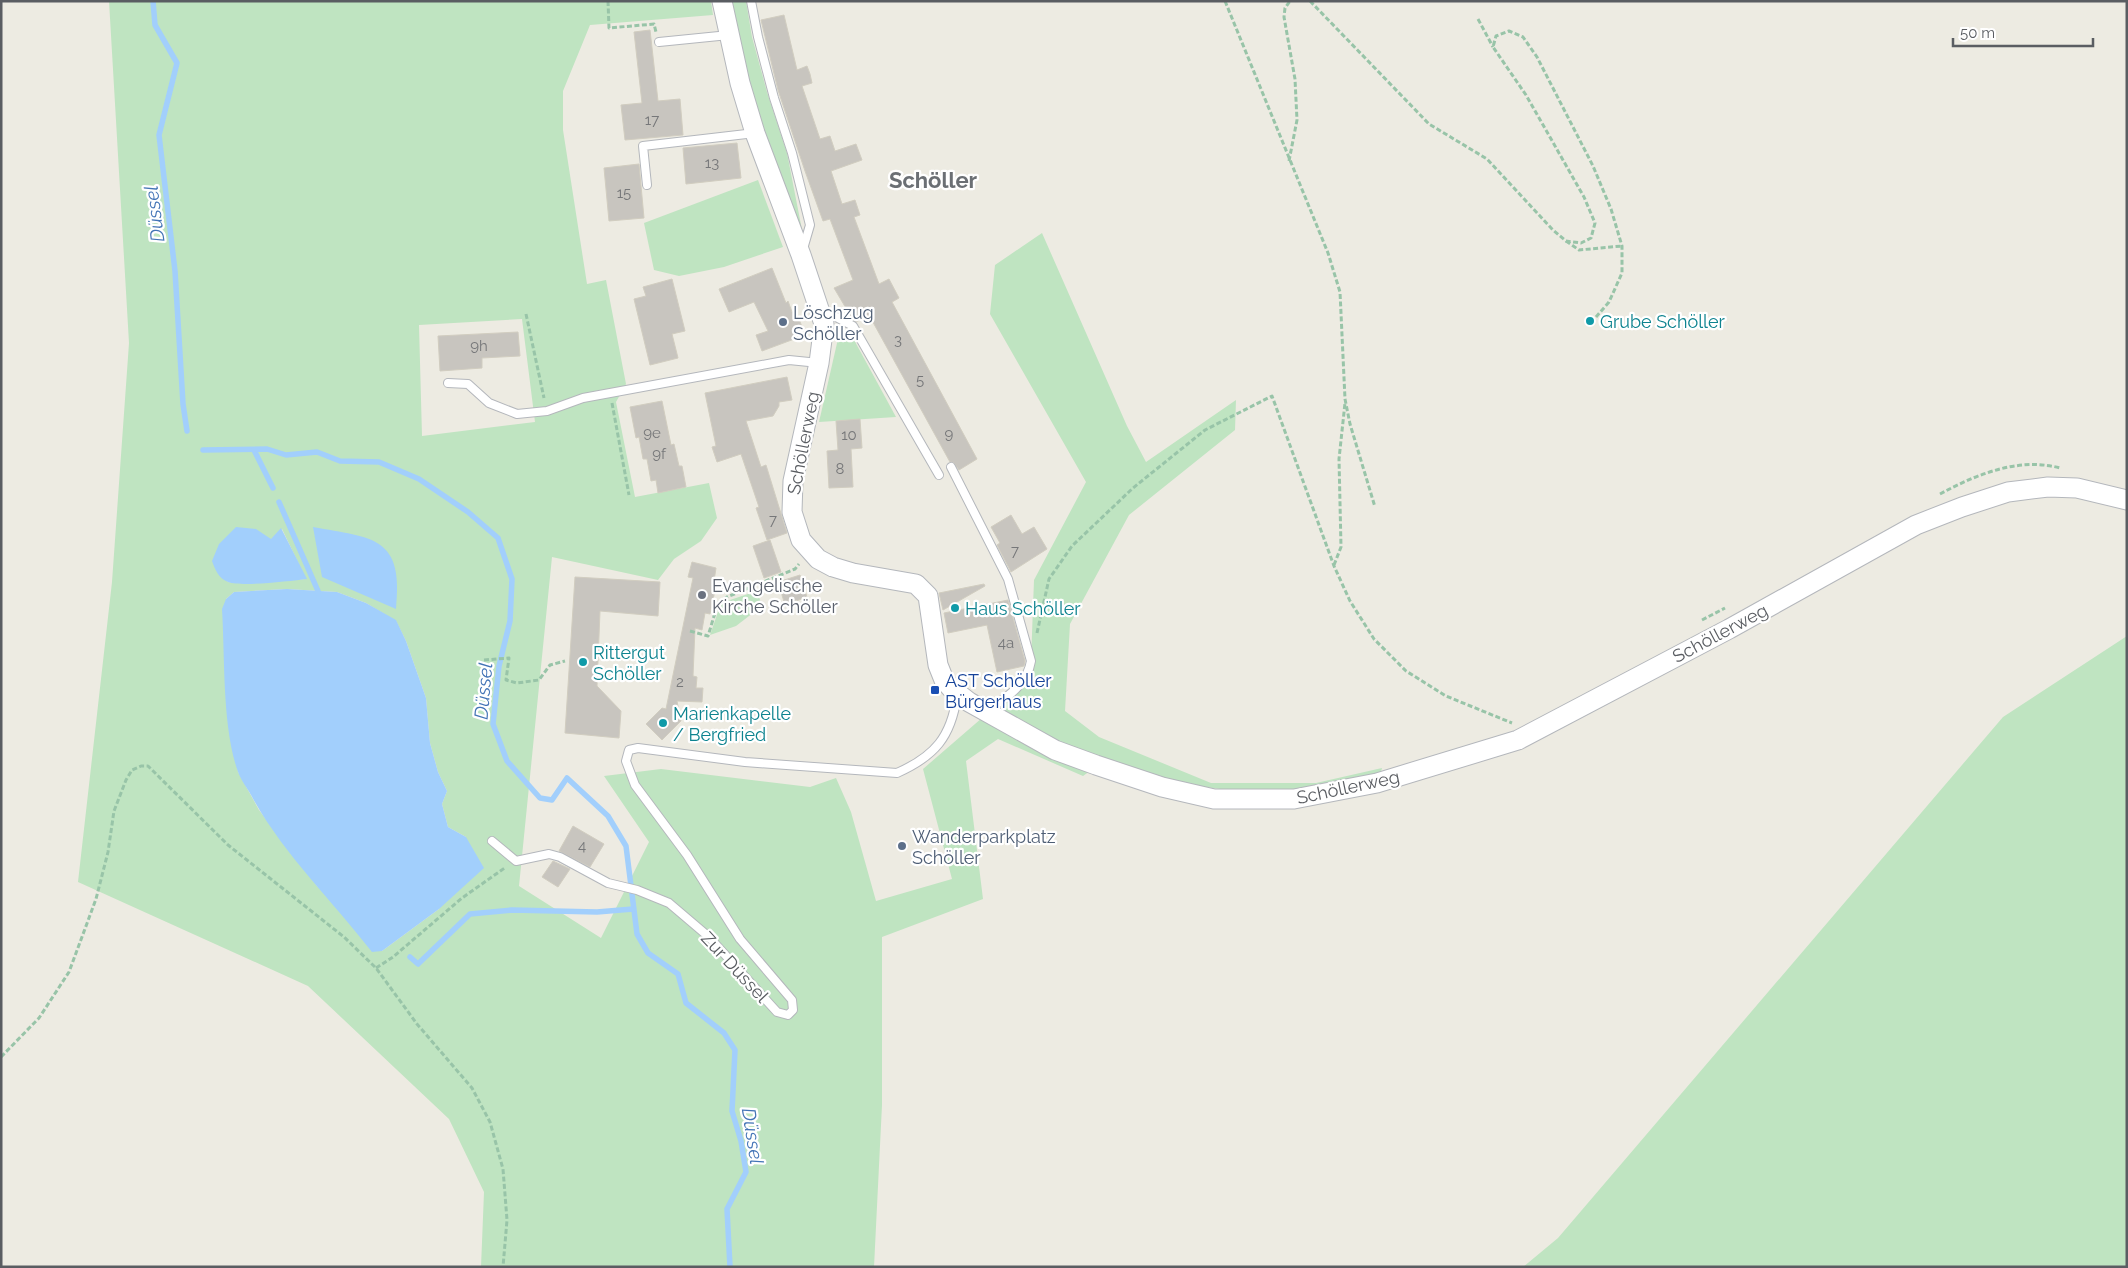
<svg xmlns="http://www.w3.org/2000/svg" width="2128" height="1268" font-family="Raleway,sans-serif">
	<style>
		.green { fill: #bfe4c1; fill-rule: evenodd }
		.water { fill: #a2cffc }
		.lines { fill: none; stroke-linecap: round; stroke-linejoin: round }
		.stream { stroke: #a2cffc; stroke-width: 5.5 }
		.building { fill: #c8c5bf; stroke: #d1cdc0 }
		.service-casing { stroke: #b4b7bc; stroke-width: 10 }
		.tertiary-casing { stroke: #b4b7bc; stroke-width: 21 }
		.path { stroke: #98c4a8; stroke-width: 3; stroke-dasharray: 5 2.5; stroke-linecap: butt }
		.service { stroke: #fff; stroke-width: 8 }
		.tertiary { stroke: #fff; stroke-width: 19 }
		.culture-dot { fill: #0f9aa8; stroke: #fff; stroke-width: 2 }
		.service-dot { fill: #5c6f8a; stroke: #fff; stroke-width: 2 }
		.worship-dot { fill: #6b7280; stroke: #fff; stroke-width: 2 }
		.transit-dot { fill: #1a4fb4; stroke: #fff; stroke-width: 2 }
		.labels { text-anchor: middle; dominant-baseline: central; stroke-width: 4.5; stroke-linejoin: round; paint-order: stroke }
		.number-label { font-size: 15px; fill: #767779 }
		.service-label { font-size: 18px; fill: #4e5e75; stroke: #fff; text-anchor: start }
		.culture-label { font-size: 18px; fill: #0d838f; stroke: #fff; text-anchor: start }
		.street-label { font-size: 18px; fill: #5a5d62; stroke: #fff }
		.worship-label { font-size: 18px; fill: #5b616d; stroke: #fff; text-anchor: start }
		.transit-label { font-size: 18px; fill: #164399; stroke: #fff; text-anchor: start }
		.water-label { font-size: 19px; font-style: italic; fill: #4374b6; stroke: #fff }
		.district-label { font-size: 22px; font-weight: bold; fill: #6b6f74; stroke: #fff }
	</style>
	<rect width="100%" height="100%" fill="#edebe2"/>
	<g class="green">
		<path d="M 109,1 L 711,1 L 713,15 L 590,25 L 563,91 L 563,130 L 587,284 L 606,280 L 626,384 L 616,402 L 635,497 L 709,483 L 717,518 L 701,541 L 674,559 L 658,580 L 552,557 L 519,886 L 601,938 L 649,842 L 604,776 L 661,769 L 810,787 L 836,778 L 851,812 L 876,901 L 952,879 L 923,769 L 1012,692 L 1031,661 L 1034,580 L 1086,482 L 990,314 L 995,265 L 1042,233 L 1127,426 L 1146,462 L 1236,400 L 1235,430 L 1129,515 L 1070,624 L 1065,711 L 1099,737 L 1211,783 L 1316,783 L 1382,768 L 1380,776 L 1318,791 L 1249,793 L 1090,771 L 1083,776 L 998,739 L 966,761 L 983,899 L 882,937 L 882,1105 L 874,1267 L 481,1267 L 484,1192 L 449,1119 L 308,986 L 78,882 L 112,582 L 129,343 ZM 522,319 L 535,422 L 422,436 L 419,325 ZM 282,529 L 306,579 L 242,583 L 227,582 ZM 287,589 L 337,592 L 366,603 L 396,621 L 406,641 L 426,698 L 430,743 L 438,772 L 447,791 L 442,804 L 448,827 L 466,837 L 439,909 L 382,951 L 317,886 L 259,810 L 238,772 L 226,599 L 234,592 Z"/>
		<polygon points="729,1 746,1 752,37 767,92 787,153 803,235 747,83"/>
		<polygon points="758,180 783,247 724,267 679,276 654,270 644,223"/>
		<polygon points="844,329 853,338 896,417 819,422 840,330"/>
		<polygon points="757,591 762,606 736,626 710,635 721,603"/>
		<polygon points="2127,636 2127,1267 1523,1267 1558,1238 2003,717"/>
	</g>
	<g class="water">
		<path d="M 236,527 L 256,529 L 271,539 L 281,528 L 307,579 C 290,581 242,587 228,582 C 218,578 215,569 212,561 L 219,544 Z"/>
		<path d="M 313,527 C 373,538 404,536 396,609 L 322,577 Z"/>
		<path d="M 287,589 L 337,592 L 366,603 L 396,620 L 406,641 L 426,698 L 430,743 L 438,772 L 447,791 L 442,804 L 448,827 L 466,837 L 484,868 L 439,909 L 382,951 L 372,952 C 332,900 283,854 251,795 C 247,788 241,780 238,772 C 222,727 225,658 222,609 L 226,599 L 234,592 Z"/>
	</g>
	<g class="lines">
		<g class="stream">
			<polyline points="153,1 155,25 177,63 159,135 175,271 183,404 187,431"/>
			<polyline points="203,450 267,449 286,455 317,452 340,461 379,462 419,479 468,512 498,538 512,579 510,621 499,666 493,724 507,761 540,798 552,800 567,778 608,816 626,846 637,934 648,953 678,974 686,1003 724,1033 735,1050 732,1111 741,1141 746,1172 727,1209 730,1267"/>
			<polyline points="254,450 273,488"/>
			<polyline points="279,502 318,591 319,596"/>
			<polyline points="410,957 418,964 470,914 512,910 597,912 633,909"/>
		</g>
	</g>
	<g class="building">
		<polygon points="784,15 797,70 807,66 810,74 812,83 802,86 820,139 830,136 835,151 856,144 862,160 831,171 842,204 855,200 860,215 854,217 879,284 889,279 899,298 892,302 977,459 959,470 954,463 950,462 869,315 856,322 853,320 834,288 853,280 830,219 823,221 805,171 778,90 761,20"/>
		<polygon points="650,30 658,101 680,99 683,135 625,140 621,105 642,103 634,32"/>
		<polygon points="737,143 741,178 686,184 683,148"/>
		<polygon points="639,164 644,218 609,221 604,168"/>
		<polygon points="772,268 786,303 788,301 792,312 796,311 805,335 762,351 756,335 768,331 754,302 729,312 719,289"/>
		<polygon points="672,279 685,331 672,334 678,358 650,365 634,299 646,296 643,287"/>
		<polygon points="518,332 520,356 482,358 482,368 440,371 438,336"/>
		<polygon points="787,377 792,400 779,402 779,406 773,416 746,421 761,467 766,465 787,533 767,540 756,508 759,507 741,454 717,462 712,447 716,446 705,393"/>
		<polygon points="662,401 671,445 674,444 679,466 682,466 686,487 658,493 656,480 651,481 647,459 643,459 639,437 636,438 630,407"/>
		<polygon points="860,419 862,448 851,449 853,487 829,488 827,451 838,450 836,421"/>
		<polygon points="1011,515 1022,534 1034,527 1047,549 1011,572 997,545 1000,543 991,527"/>
		<polygon points="770,540 781,572 764,578 753,546"/>
		<polygon points="692,562 716,568 714,581 717,581 710,614 705,613 702,630 695,628 693,676 697,677 696,688 703,688 702,702 677,701 681,721 662,740 646,724 662,708 666,709 693,578 688,577"/>
		<polygon points="800,575 807,597 785,605 778,582"/>
		<polygon points="575,577 660,582 658,616 600,611 597,686 621,711 619,738 565,733"/>
		<polygon points="984,584 985,586 943,610 939,593"/>
		<polygon points="1008,600 1025,661 1024,666 997,672 987,625 948,633 944,613"/>
		<polygon points="573,826 604,844 590,867 559,851"/>
		<polygon points="553,861 570,869 558,887 542,877"/>
	</g>
	<g class="lines">
		<defs>
			<g id="service">
				<polyline points="751,1 758,37 774,98 792,153 810,225 803,249"/>
				<polyline points="659,42 729,35"/>
				<polyline points="647,185 643,146 755,133"/>
				<polyline points="823,310 853,326 939,475"/>
				<polyline points="448,383 468,384 489,403 517,414 547,411 583,398 789,360 819,363"/>
				<path d="M 951,467 L 1008,579 L 1031,661 C 1027,685 1007,697 988,710"/>
				<path d="M 492,841 L 516,861 L 549,854 L 560,857 L 608,883 L 637,890 L 669,903 L 709,937 L 777,1012 L 788,1015 L 793,1010 L 792,1000 L 740,939 L 687,855 L 635,785 L 626,761 L 629,750 L 638,748 L 745,762 L 897,773 C 935,756 951,737 957,696"/>
			</g>
			<polyline id="tertiary" points="722,1 740,83 755,133 801,255 824,324 819,363 793,481 792,512 801,540 818,559 833,567 853,573 916,584 928,596 938,665 944,680 951,688 969,702 1055,750 1096,765 1162,787 1214,799 1294,799 1377,783 1518,740 1729,629 1916,525 1962,507 2008,492 2048,487 2077,488 2127,500"/>
		</defs>
		<use href="#service" class="service-casing"/>
		<use href="#tertiary" class="tertiary-casing"/>
		<g class="path">
			<polyline points="608,1 609,28 654,24 656,32"/>
			<polyline points="1225,1 1328,253 1340,292 1345,399 1350,424 1375,507"/>
			<polyline points="1310,1 1429,124 1487,159 1553,230 1566,241 1581,243 1591,238 1595,223 1584,197 1526,95 1493,47 1496,36 1509,31 1523,37 1537,57 1593,166 1611,209 1622,246 1622,273 1609,302 1596,317"/>
			<polyline points="1478,19 1493,47"/>
			<polyline points="1289,161 1297,120 1295,79 1284,17 1285,8 1290,1"/>
			<polyline points="1566,241 1579,250 1622,246"/>
			<polyline points="526,314 544,398"/>
			<polyline points="612,403 629,495"/>
			<path d="M 1940,494 C 1977,474 2019,457 2060,468"/>
			<polyline points="1334,565 1341,547 1339,459 1345,403"/>
			<polyline points="1702,620 1725,608"/>
			<polyline points="690,631 708,636 718,603 727,597 795,569 799,564"/>
			<polyline points="1037,633 1049,579 1072,546 1133,488 1205,430 1272,396 1334,566 1350,601 1374,639 1406,671 1446,696 1512,723"/>
			<polyline points="484,660 509,658 506,680 517,683 539,680 550,665 565,661"/>
			<polyline points="376,968 393,957 462,898 506,867"/>
			<polyline points="1,1057 39,1018 69,972 96,899 108,852 114,811 126,780 132,770 141,766 148,766 228,845 344,937 376,968 417,1024 472,1088 490,1122 503,1169 507,1220 503,1267"/>
		</g>
		<use href="#service" class="service"/>
		<use href="#tertiary" class="tertiary"/>
	</g>
	<g class="culture-dot">
		<circle cx="1590" cy="321" r="5"/>
		<circle cx="955" cy="608" r="5"/>
		<circle cx="583" cy="662" r="5"/>
		<circle cx="663" cy="723" r="5"/>
	</g>
	<g class="service-dot">
		<circle cx="783" cy="322" r="5"/>
		<circle cx="902" cy="846" r="5"/>
	</g>
	<circle class="worship-dot" cx="702" cy="595" r="5"/>
	<rect class="transit-dot" x="930" y="685" width="10" height="10" rx="2.5"/>
	<g class="labels">
		<g class="number-label">
			<text x="652" y="120">17</text>
			<text x="712" y="163">13</text>
			<text x="624" y="193">15</text>
			<text x="898" y="340">3</text>
			<text x="479" y="346">9h</text>
			<text x="920" y="380">5</text>
			<text x="652" y="433">9e</text>
			<text x="949" y="434">9</text>
			<text x="849" y="435">10</text>
			<text x="659" y="454">9f</text>
			<text x="840" y="469">8</text>
			<text x="773" y="520">7</text>
			<text x="1015" y="551">7</text>
			<text x="1006" y="643">4a</text>
			<text x="680" y="682">2</text>
			<text x="582" y="846">4</text>
		</g>
		<g class="service-label">
			<text x="793" y="312">Löschzug<tspan x="793" dy="21">Schöller</tspan></text>
			<text x="912" y="836">Wanderparkplatz<tspan x="912" dy="21">Schöller</tspan></text>
		</g>
		<g class="culture-label">
			<text x="1600" y="321">Grube Schöller</text>
			<text x="965" y="608">Haus Schöller</text>
			<text x="593" y="652">Rittergut<tspan x="593" dy="21">Schöller</tspan></text>
			<text x="673" y="713">Marienkapelle<tspan x="673" dy="21">/ Bergfried</tspan></text>
		</g>
		<g class="street-label">
			<text transform="translate(803 443) rotate(-79)">Schöllerweg</text>
			<text transform="translate(1720 633) rotate(-28)">Schöllerweg</text>
			<text transform="translate(1348 787) rotate(-12)">Schöllerweg</text>
			<text transform="translate(735 967) rotate(47)">Zur Düssel</text>
		</g>
		<g class="worship-label">
			<text x="712" y="585">Evangelische<tspan x="712" dy="21">Kirche Schöller</tspan></text>
		</g>
		<g class="transit-label">
			<text x="945" y="680">AST Schöller<tspan x="945" dy="21">Bürgerhaus</tspan></text>
		</g>
		<g class="water-label">
			<text transform="translate(154 214) rotate(-97)">Düssel</text>
			<text transform="translate(483 691) rotate(-85)">Düssel</text>
			<text transform="translate(753 1136) rotate(81)">Düssel</text>
		</g>
		<g class="district-label">
			<text x="933" y="180">Schöller</text>
		</g>
	</g>
	<rect width="2128" height="1268" fill="none" stroke="#5a5d62" stroke-width="5"/>
	<path d="M1953 38v8h140v-8" fill="none" stroke="#5a5d62" stroke-width="2.5"/>
	<text x="1960" y="38" font-size="15" fill="#5a5d62" stroke="#ffffff" stroke-width="4" paint-order="stroke">50 m</text>
</svg>
